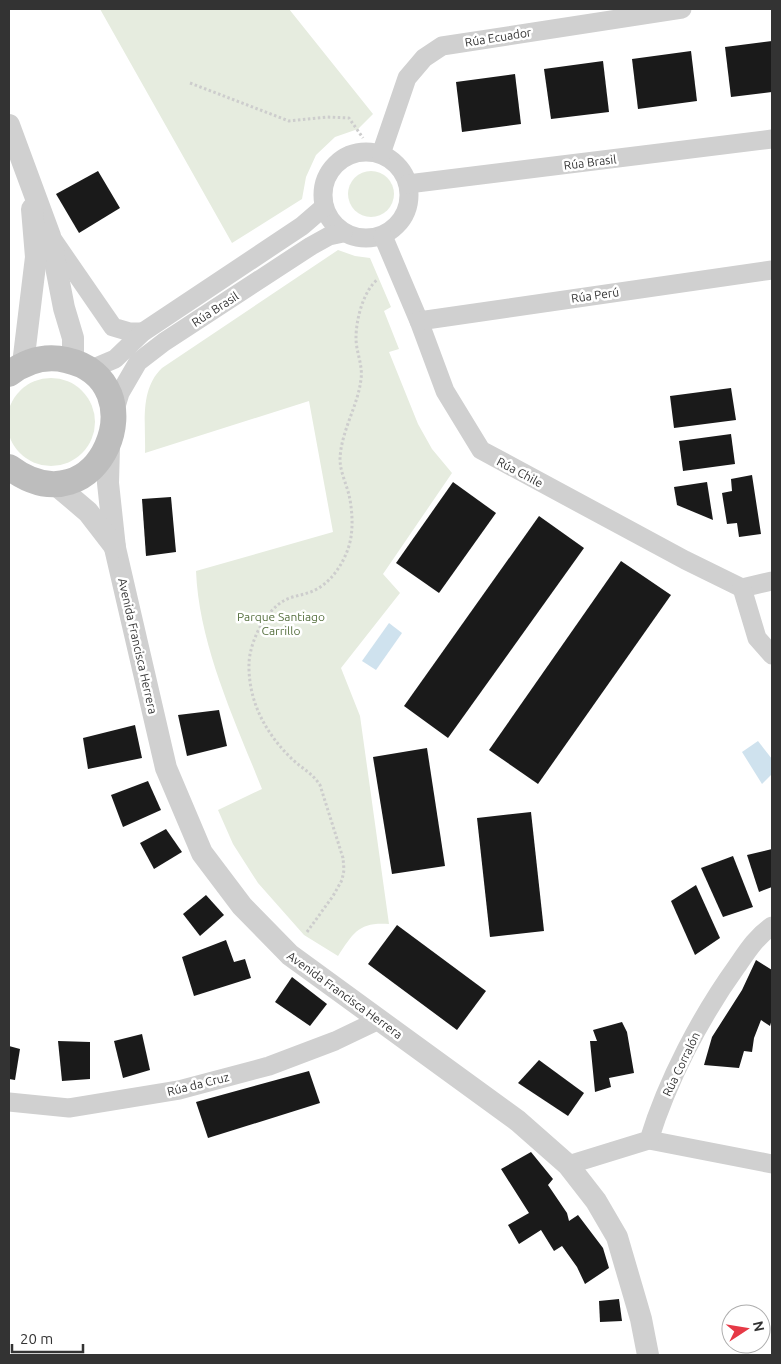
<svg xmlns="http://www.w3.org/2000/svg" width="781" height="1364" font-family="Ubuntu,sans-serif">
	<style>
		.green { fill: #e6ecdf }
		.water { fill: #cfe2ee }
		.building { fill: #1a1a1a }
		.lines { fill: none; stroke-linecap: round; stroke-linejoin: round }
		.path { stroke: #cdcdcd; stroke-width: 3; stroke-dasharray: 2.5 2.5; stroke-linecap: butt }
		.minor { stroke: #d0d0d0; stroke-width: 19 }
		.tertiary { stroke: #d0d0d0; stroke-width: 22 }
		.secondary { stroke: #bdbdbd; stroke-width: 26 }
		.labels { text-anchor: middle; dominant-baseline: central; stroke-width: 5; stroke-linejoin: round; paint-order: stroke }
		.street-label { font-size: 12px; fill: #333; stroke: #fff }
		.park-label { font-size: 12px; fill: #56703f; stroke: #fff }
	</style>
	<rect width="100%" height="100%" fill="#fff"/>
	<g class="green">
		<polygon points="100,9 289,9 373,114 358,129 335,137 316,155 306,177 302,199 232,243"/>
		<circle cx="371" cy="194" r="23"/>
		<path d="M 338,250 L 355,256 L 370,258 L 391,307 L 384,311 L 399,349 L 389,352 L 418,424 L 432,449 L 452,473 L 383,574 L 400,593 L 341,668 L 360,716 L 389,924 C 359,922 354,932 338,956 L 304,935 L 258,883 L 233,844 L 218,810 L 262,789 C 235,721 199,645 196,571 L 333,532 L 309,401 L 145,453 C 146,424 139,390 162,368 Z"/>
		<circle cx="51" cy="422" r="44"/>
	</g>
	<g class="water">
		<polygon points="389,623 402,633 376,670 362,661"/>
		<polygon points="758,741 772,759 772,774 762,784 742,752"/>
	</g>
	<g class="building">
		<polygon points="772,41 772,92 731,97 725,47"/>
		<polygon points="691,51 697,101 638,109 632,59"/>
		<polygon points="603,61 609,112 551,119 544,69"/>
		<polygon points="515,74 521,124 462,132 456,82"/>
		<polygon points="98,171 120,208 79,233 56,194"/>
		<polygon points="731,388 736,420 674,428 670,396"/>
		<polygon points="731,434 735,464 683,471 679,441"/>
		<polygon points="752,475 761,534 739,537 737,523 727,524 722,493 732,491 731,479"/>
		<polygon points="453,482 496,513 439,593 396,563"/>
		<polygon points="707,482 713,520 677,505 674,487"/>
		<polygon points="171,497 176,552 146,556 142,499"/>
		<polygon points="539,516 584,548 448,738 404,706"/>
		<polygon points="621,561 671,595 538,784 489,750"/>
		<polygon points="219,710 227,746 187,756 178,715"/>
		<polygon points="135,725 142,758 88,769 83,738"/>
		<polygon points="427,748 445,866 392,874 373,757"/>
		<polygon points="148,781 161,810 123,827 111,795"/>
		<polygon points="531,812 544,931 490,937 477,818"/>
		<polygon points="166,829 182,852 154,869 140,843"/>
		<polygon points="772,849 772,887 759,892 747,855"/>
		<polygon points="733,856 753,907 723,917 701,868"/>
		<polygon points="696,885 720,938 695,955 671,901"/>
		<polygon points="206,895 224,915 200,936 183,914"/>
		<polygon points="397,925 486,991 457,1030 368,964"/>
		<polygon points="226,940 234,962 245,959 251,978 194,996 182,957"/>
		<polygon points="756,960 772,970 772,1019 770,1026 761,1020 754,1038 752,1052 744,1051 739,1068 704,1065 712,1037 742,990"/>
		<polygon points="292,977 327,1004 310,1026 275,1002"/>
		<polygon points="622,1022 627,1032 634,1073 609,1078 611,1087 595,1092 590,1041 597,1041 593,1030"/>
		<polygon points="142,1034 150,1070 123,1078 114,1041"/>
		<polygon points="58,1041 90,1042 90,1079 62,1081"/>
		<polygon points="9,1046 20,1049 15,1080 9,1079"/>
		<polygon points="539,1060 584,1093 568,1116 518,1083"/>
		<polygon points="309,1071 320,1103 208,1138 196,1102"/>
		<polygon points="531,1152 553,1179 548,1185 567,1213 569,1221 578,1215 603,1248 609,1268 585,1284 577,1267 562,1246 554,1251 541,1230 519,1244 508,1225 529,1213 501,1169"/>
		<polygon points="619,1299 622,1321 600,1322 599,1301"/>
	</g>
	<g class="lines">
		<g class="path">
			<polyline points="190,83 289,121 327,117 349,118 363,138"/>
			<path d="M 307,932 L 333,896 L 342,880 L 344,870 L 343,858 L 320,785 C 313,774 303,769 293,760 C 266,734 248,702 249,663 C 250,641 265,611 285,600 C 295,595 307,595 317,589 C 335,579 348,556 351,537 C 353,524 352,508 349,495 C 346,483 340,471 340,459 C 341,431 358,406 361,379 C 363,365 356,352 356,338 C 356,320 363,291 378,279"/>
		</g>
		<g class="minor">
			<circle cx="366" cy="195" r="43"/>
			<polyline points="381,154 407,78 424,58 442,46 682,9"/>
			<polyline points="408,184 772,139"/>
			<polyline points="383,236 419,321 445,391 481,450 685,560 742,588 772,581"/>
			<polyline points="53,240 113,327 130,332 143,332"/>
			<polyline points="419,321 772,270"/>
			<polyline points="89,370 115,359 143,332 302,226 324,207"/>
			<polyline points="114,413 120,393 138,362 164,342 311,246 329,236 343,233"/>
			<polyline points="742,588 757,638 772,655"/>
			<polyline points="9,1102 69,1108 179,1090 269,1066 335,1041 379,1020"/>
			<polyline points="649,1140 772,1164"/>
			<path d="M 568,1165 L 649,1140 C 667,1081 701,1016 737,966 C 748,950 757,936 772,926"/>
		</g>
		<g class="tertiary">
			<polyline points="9,125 50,236 64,308 73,338 73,361"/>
			<polyline points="23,364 36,257 32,209"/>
			<polyline points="109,447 108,483 115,548 166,768 202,853 242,906 290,955 518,1121 568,1165 596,1201 617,1237 641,1319 648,1355"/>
			<polyline points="55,484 88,512 115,547"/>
		</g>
		<path class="secondary" d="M 9,374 C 26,361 44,355 66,360 C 160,380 100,535 9,467"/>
	</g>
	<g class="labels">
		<g class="street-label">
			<text transform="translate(498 37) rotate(-9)">Rúa Ecuador</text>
			<text transform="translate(590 162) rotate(-7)">Rúa Brasil</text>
			<text transform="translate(595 295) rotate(-8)">Rúa Perú</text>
			<text transform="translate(215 309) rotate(-33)">Rúa Brasil</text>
			<text transform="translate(520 472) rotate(28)">Rúa Chile</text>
			<text transform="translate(138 646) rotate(77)">Avenida Francisca Herrera</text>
			<text transform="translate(345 995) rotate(36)">Avenida Francisca Herrera</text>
			<text transform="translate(681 1064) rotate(-64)">Rúa Corralón</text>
			<text transform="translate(198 1084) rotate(-14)">Rúa da Cruz</text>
		</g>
		<g class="park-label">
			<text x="281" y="616">Parque Santiago<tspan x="281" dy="14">Carrillo</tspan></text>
		</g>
	</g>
	<rect width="781" height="1364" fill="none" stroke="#333333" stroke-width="20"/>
	<g transform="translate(746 1329) rotate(78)"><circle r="24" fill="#ffffff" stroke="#adadad"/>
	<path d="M0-4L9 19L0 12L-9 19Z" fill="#e63946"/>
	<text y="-8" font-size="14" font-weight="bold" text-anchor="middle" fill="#333333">N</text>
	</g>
	<path d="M12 1344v8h71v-8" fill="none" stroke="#333333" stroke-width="2.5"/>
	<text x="20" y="1344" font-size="15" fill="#333333" stroke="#ffffff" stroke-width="4" paint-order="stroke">20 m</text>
</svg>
